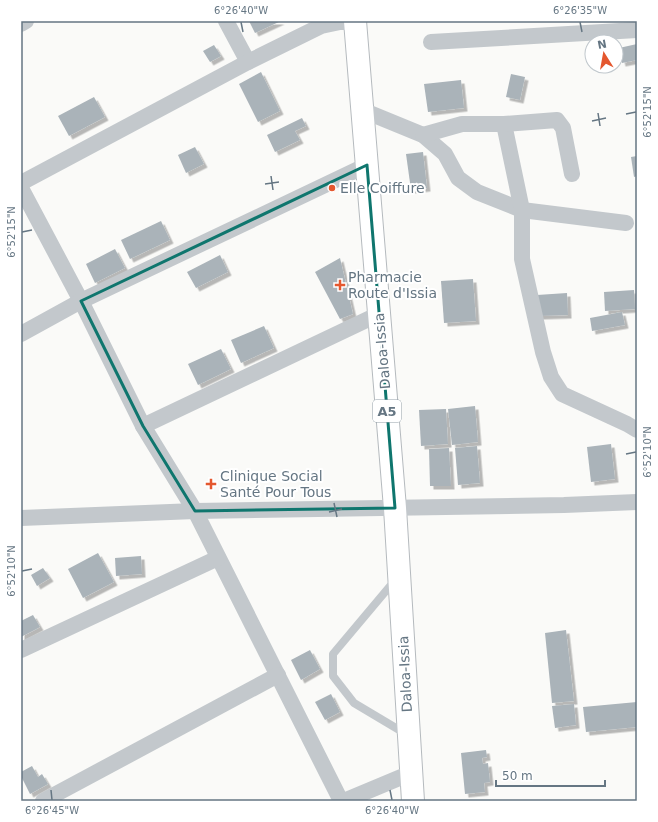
<svg xmlns="http://www.w3.org/2000/svg" width="658" height="822" font-family="'DejaVu Sans',sans-serif">
	<style>
		.building { fill: #aab3b9; filter: url(#shadow) }
		.lines { fill: none; stroke-linecap: round; stroke-linejoin: round }
		.primary-casing { stroke: #b5babe; stroke-width: 24 }
		.lane { stroke: #c3c8cc; stroke-width: 8 }
		.street { stroke: #c3c8cc; stroke-width: 16 }
		.primary { stroke: #fff; stroke-width: 22 }
		.marked { fill: none; stroke: #0f766e; stroke-width: 3; stroke-linejoin: round }
		.ticks { fill: none; stroke: #657683; stroke-width: 1.5 }
		.poi-dot { fill: #e4572e; stroke: #fff; stroke-width: 1.5 }
		.labels { text-anchor: middle; dominant-baseline: central; stroke-width: 4; stroke-linejoin: round; paint-order: stroke }
		.shield { fill: #fff; stroke: #939fa8; stroke-width: 1 }
		.shield-label { font-size: 13px; font-weight: bold; fill: #657683 }
		.poi-label { font-size: 14px; fill: #657683; stroke: #fff; text-anchor: start }
		.street-label { font-size: 14px; fill: #657683; stroke: #fff }
		.neatline { fill: none; stroke: #657683; stroke-width: 1.5 }
		.ticks-label { font-size: 10px; text-anchor: middle; fill: #657683 }
	</style>
	<defs>
		<filter id="shadow"><feDropShadow dx="3.5" dy="3.5" stdDeviation="0" flood-color="#0004"/></filter>
	</defs>
	<rect width="100%" height="100%" fill="#fafaf8"/>
	<g class="building">
		<polygon points="249,21 281,21 255,33"/>
		<polygon points="637,44 637,60 622,63 619,48"/>
		<polygon points="214,45 221,56 210,62 203,51"/>
		<polygon points="261,72 280,111 258,122 239,84"/>
		<polygon points="511,74 525,77 520,100 506,97"/>
		<polygon points="461,80 464,108 428,112 424,84"/>
		<polygon points="94,97 105,117 69,136 58,116"/>
		<polygon points="302,118 306,126 295,131 300,140 275,152 267,135"/>
		<polygon points="195,147 204,164 186,173 178,155"/>
		<polygon points="423,152 427,188 411,190 406,154"/>
		<polygon points="637,156 637,176 634,177 631,157"/>
		<polygon points="161,221 170,240 130,259 121,240"/>
		<polygon points="115,249 125,268 95,283 86,264"/>
		<polygon points="220,255 228,272 196,288 187,272"/>
		<polygon points="340,258 353,314 340,319 315,272"/>
		<polygon points="473,279 476,321 444,323 441,281"/>
		<polygon points="634,290 635,309 605,311 604,292"/>
		<polygon points="567,293 568,315 538,316 537,295"/>
		<polygon points="622,312 625,325 592,331 590,318"/>
		<polygon points="264,326 274,348 241,363 231,340"/>
		<polygon points="221,349 231,369 198,385 188,364"/>
		<polygon points="475,406 478,442 452,445 448,409"/>
		<polygon points="446,409 448,444 421,446 419,410"/>
		<polygon points="611,444 615,479 591,482 587,447"/>
		<polygon points="477,446 480,483 458,485 455,448"/>
		<polygon points="449,448 451,486 430,486 429,449"/>
		<polygon points="98,553 114,582 83,598 68,569"/>
		<polygon points="141,556 142,574 116,576 115,558"/>
		<polygon points="43,568 50,578 37,586 31,575"/>
		<polygon points="33,615 40,627 21,637 21,621"/>
		<polygon points="566,630 574,701 552,703 545,633"/>
		<polygon points="310,650 320,669 301,680 291,660"/>
		<polygon points="331,694 340,712 325,720 315,702"/>
		<polygon points="637,702 637,727 586,732 583,707"/>
		<polygon points="574,704 576,725 555,728 552,706"/>
		<polygon points="486,750 487,757 482,758 483,764 488,763 490,782 484,783 485,792 465,794 461,753"/>
		<polygon points="32,766 38,777 42,774 48,784 30,794 21,776 21,772"/>
	</g>
	<g class="lines">
		<defs>
			<polyline id="primary" points="355,21 395,508 413,801"/>
		</defs>
		<use href="#primary" class="primary-casing"/>
		<polyline class="lane" points="396,579 333,654 333,676 354,703 406,734"/>
		<g class="street">
			<polyline points="226,21 248,62"/>
			<polyline points="21,24 26,21"/>
			<polyline points="431,42 637,30"/>
			<polyline points="362,110 423,135 445,154 458,178 477,192 522,210 626,223"/>
			<polyline points="504,124 522,210 522,259 543,352 551,377 562,394 627,424 637,430"/>
			<polyline points="423,135 462,124 504,124 557,120 563,128 572,174"/>
			<polyline points="21,183 248,62 321,26 340,22 355,22"/>
			<polyline points="21,188 81,301 143,426 195,511 341,801"/>
			<polyline points="21,334 81,301 367,165"/>
			<polyline points="143,426 379,314"/>
			<polyline points="21,518 195,511 564,505 637,502"/>
			<polyline points="21,650 218,558"/>
			<polyline points="43,801 278,675"/>
			<polyline points="344,801 411,773"/>
		</g>
		<use href="#primary" class="primary"/>
	</g>
	<path class="marked" d="M 367,165 L 395,508 L 195,511 L 143,426 L 81,301 Z"/>
	<path class="ticks" d="M 241,22 L 243,32M 580,22 L 582,32M 598,113 L 600,126M 626,114 L 636,112M 592,121 L 606,118M 271,176 L 273,190M 265,184 L 279,182M 22,232 L 32,230M 626,454 L 636,452M 334,503 L 337,517M 329,512 L 342,509M 22,571 L 32,569M 51,790 L 52,800M 390,790 L 392,800"/>
	<g class="poi-dot">
		<circle cx="332" cy="188" r="4"/>
		<path d="M338 279h4v4h4v4h-4v4h-4v-4h-4v-4h4z"/>
		<path d="M209 478h4v4h4v4h-4v4h-4v-4h-4v-4h4z"/>
	</g>
	<g class="labels">
		<rect class="shield" x="373" y="400" width="28" height="22" rx="3"/>
		<g class="shield-label">
			<text x="387" y="411">A5</text>
		</g>
		<g class="poi-label">
			<text x="340" y="188">Elle Coiffure</text>
			<text x="348" y="277">Pharmacie<tspan x="348" dy="16">Route d'Issia</tspan></text>
			<text x="220" y="476">Clinique Social<tspan x="220" dy="16">Santé Pour Tous</tspan></text>
		</g>
		<g class="street-label">
			<text transform="translate(382 351) rotate(-95)">Daloa-Issia</text>
			<text transform="translate(405 674) rotate(-93)">Daloa-Issia</text>
		</g>
	</g>
	<rect width="658" height="822" fill="none" stroke="#ffffff" stroke-width="44"/>
	<g transform="translate(604 54) rotate(349)"><circle r="19" fill="#ffffff" stroke="#c1c8cd"/>
	<path d="M0-3L7 15L0 10L-7 15Z" fill="#e4572e"/>
	<text y="-6" font-size="11" font-weight="bold" text-anchor="middle" fill="#657683">N</text>
	</g>
	<path d="M496 780v6h109v-6" fill="none" stroke="#657683" stroke-width="2"/>
	<text x="502" y="780" font-size="12" fill="#657683" stroke="#ffffff" stroke-width="3" paint-order="stroke">50 m</text>
	<rect x="22" y="22" width="614" height="778" class="neatline"/>
	<g class="ticks-label">
		<text x="241" y="14">6°26'40"W</text>
		<text x="580" y="14">6°26'35"W</text>
		<text transform="translate(647 112) rotate(-90)" y="4">6°52'15"N</text>
		<text transform="translate(11 232) rotate(-90)" y="4">6°52'15"N</text>
		<text transform="translate(647 452) rotate(-90)" y="4">6°52'10"N</text>
		<text transform="translate(11 571) rotate(-90)" y="4">6°52'10"N</text>
		<text x="52" y="814">6°26'45"W</text>
		<text x="392" y="814">6°26'40"W</text>
	</g>
</svg>
